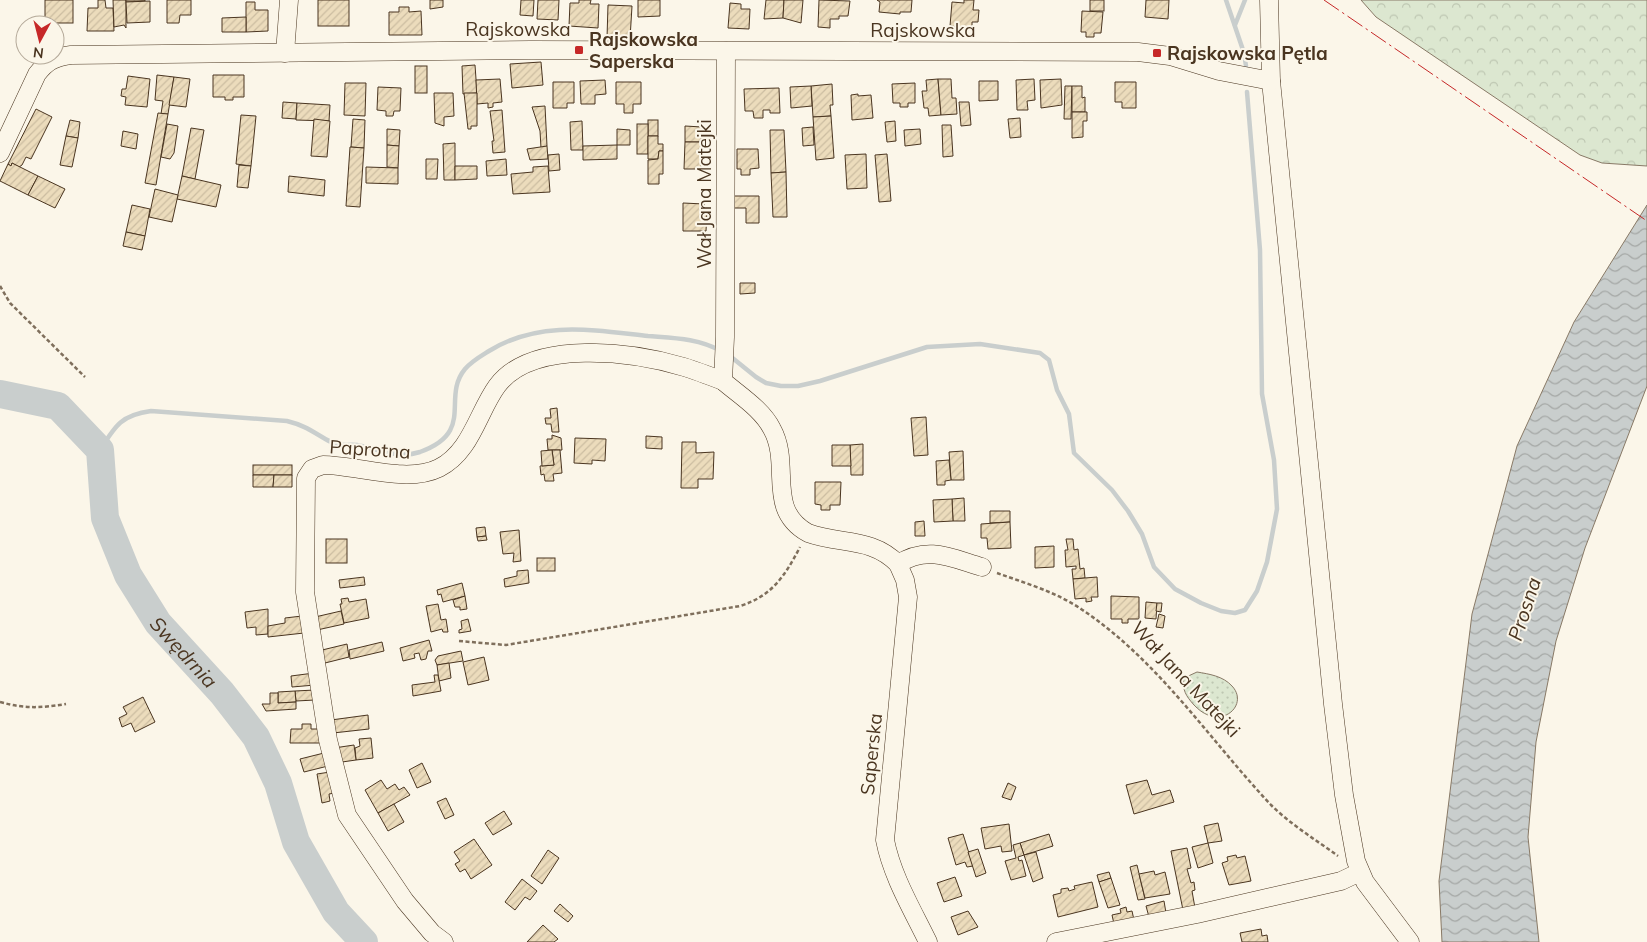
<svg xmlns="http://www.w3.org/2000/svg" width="1647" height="942" font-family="Mulish,sans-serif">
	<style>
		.forest { fill: url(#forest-crowns); stroke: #887966 }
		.park { fill: url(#park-dots); stroke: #887966 }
		.water { fill: url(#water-waves); stroke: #887966 }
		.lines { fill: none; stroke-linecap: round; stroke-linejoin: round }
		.stream { stroke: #c9cecd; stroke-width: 4.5 }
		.river { stroke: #c9cecd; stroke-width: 28 }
		.building { fill: url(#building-hatch); stroke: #4a3520 }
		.minor-casing { stroke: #4a3520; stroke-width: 19 }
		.path { stroke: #7f6f5c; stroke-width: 2.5; stroke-dasharray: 4 2.5; stroke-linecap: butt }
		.minor { stroke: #fbf6e9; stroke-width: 18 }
		.power { stroke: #c62828; stroke-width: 1; stroke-dasharray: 18 4 2.5 4; stroke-linecap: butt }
		.poi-dot { fill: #c62828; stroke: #fbf6e9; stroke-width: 2 }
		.labels { text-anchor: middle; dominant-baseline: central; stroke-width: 4; stroke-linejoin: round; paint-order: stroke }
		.street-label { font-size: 19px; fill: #4a3520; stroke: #fbf6e9 }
		.poi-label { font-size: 19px; font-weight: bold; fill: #4a3520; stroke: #fbf6e9; text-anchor: start }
		.water-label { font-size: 20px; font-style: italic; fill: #4a3520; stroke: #fbf6e9 }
	</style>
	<defs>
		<pattern id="forest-crowns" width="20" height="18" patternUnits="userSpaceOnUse" patternTransform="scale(1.25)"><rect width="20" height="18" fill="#dce7d0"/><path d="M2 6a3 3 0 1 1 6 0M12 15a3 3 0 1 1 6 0" fill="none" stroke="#bec7b2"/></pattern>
		<pattern id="park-dots" width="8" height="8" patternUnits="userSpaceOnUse" patternTransform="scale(1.25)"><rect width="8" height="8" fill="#dce7d0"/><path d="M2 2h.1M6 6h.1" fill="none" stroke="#bec7b2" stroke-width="1.8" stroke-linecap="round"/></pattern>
		<pattern id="water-waves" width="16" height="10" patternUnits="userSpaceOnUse" patternTransform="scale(1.25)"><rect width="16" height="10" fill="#c9cecd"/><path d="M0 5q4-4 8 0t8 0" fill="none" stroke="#a5a8a6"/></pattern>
		<pattern id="building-hatch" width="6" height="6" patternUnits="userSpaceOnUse" patternTransform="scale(1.25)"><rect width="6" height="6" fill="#ecdcbc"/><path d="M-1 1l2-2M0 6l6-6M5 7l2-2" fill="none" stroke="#ccbda1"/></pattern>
	</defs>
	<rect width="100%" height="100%" fill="#fbf6e9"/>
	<polygon class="forest" points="1361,0 1647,0 1647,166 1602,163 1580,155 1376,17"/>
	<path class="park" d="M 1197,672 C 1209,674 1223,676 1232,686 C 1250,705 1220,733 1194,705 C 1186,696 1182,690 1184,678 Z"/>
	<polygon class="water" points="1647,205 1647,386 1585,548 1556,641 1536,742 1528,837 1539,942 1442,942 1439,881 1472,614 1517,446 1574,322"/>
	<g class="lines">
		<g class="stream">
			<polyline points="1226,0 1244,53 1246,66"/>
			<polyline points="1235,25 1245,0"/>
			<polyline points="730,356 756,377 766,383 781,386 798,386 820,381 927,347 980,344 1040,353 1049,360 1057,390 1069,414 1074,453 1112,490 1128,511 1142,534 1154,567 1175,589 1201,603 1221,611 1235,613 1245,610 1257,591 1267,562 1277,509 1274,460 1262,394 1260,250 1247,92"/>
			<path d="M 100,450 C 115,426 121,415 151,411 L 287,421 C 307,426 314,433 331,442 C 339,447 348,444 357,445 C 378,449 398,459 420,452 C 476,432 441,398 465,369 C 472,361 481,356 489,351 C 539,320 593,330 648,336 C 673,338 698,338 721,351"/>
		</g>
		<path class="river" id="s1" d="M 0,394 L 58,406 L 100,450 L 105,518 L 128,575 L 158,623 L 222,693 L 256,737 L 278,783 L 296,842 L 336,912 L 364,942"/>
	</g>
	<g class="building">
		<rect x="45" y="0" width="28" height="23"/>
		<polygon points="98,0 105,0 106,8 113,8 114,31 87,31 88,8 98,8"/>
		<polygon points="113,0 126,0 126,28 124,25 114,27"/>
		<polygon points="126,0 145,0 145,1 126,2"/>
		<polygon points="167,0 191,0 191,15 180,15 179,23 167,23"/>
		<rect x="318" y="0" width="31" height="26"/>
		<polygon points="430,0 443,0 443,7 430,9"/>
		<polygon points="521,0 534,0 533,16 520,15"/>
		<polygon points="538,0 559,0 558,20 537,19"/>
		<polygon points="579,0 591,0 590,4 599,4 598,28 569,26 570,3 579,3"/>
		<polygon points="638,0 660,0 660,16 638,17"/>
		<polygon points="766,0 784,0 783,18 764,19"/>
		<polygon points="784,0 803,0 801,23 783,18"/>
		<polygon points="819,0 850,1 848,16 839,16 839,19 830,19 830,28 818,27"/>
		<polygon points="877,0 912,0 911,12 900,12 900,14 879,12 880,2"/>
		<polygon points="964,0 974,0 973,10 979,10 978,22 972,22 972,28 950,26 952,2 964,3"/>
		<rect x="1090" y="0" width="14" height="11"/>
		<polygon points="1146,0 1169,0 1168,19 1145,17"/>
		<polygon points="150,1 150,22 127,23 126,2"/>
		<polygon points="246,2 255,2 255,10 268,10 268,31 246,32"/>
		<polygon points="730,3 741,4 741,9 750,9 749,29 728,28"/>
		<polygon points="608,5 632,6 630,39 607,38"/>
		<polygon points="399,7 409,7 409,12 421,11 422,35 389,35 389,12 399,12"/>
		<polygon points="1082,11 1103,12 1101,33 1094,33 1094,37 1086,37 1086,32 1081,32"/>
		<polygon points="246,17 246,32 222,32 222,18"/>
		<polygon points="541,62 543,85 512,88 510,64"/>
		<polygon points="475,65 477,93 463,94 462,66"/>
		<rect x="415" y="66" width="12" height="27"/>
		<polygon points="157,75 174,77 168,114 161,114 163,101 155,100"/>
		<polygon points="213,75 244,75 244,97 233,97 233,100 225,100 225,97 213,97"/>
		<polygon points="128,76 150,79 147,107 125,105 126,97 121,96 122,89 126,89"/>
		<polygon points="174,77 190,79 186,107 169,105"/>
		<polygon points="500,79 502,102 493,103 493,107 488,108 488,103 477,104 476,80"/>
		<polygon points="938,79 941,115 929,116 928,108 924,108 922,91 927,91 926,80"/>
		<polygon points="938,79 951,79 952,98 956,98 957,114 941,115"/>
		<polygon points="1034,79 1035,100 1027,101 1028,110 1017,110 1016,80"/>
		<polygon points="1061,79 1062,105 1041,108 1040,80"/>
		<polygon points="605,80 606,94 595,95 595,104 581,104 580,81"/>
		<polygon points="979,81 998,81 998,100 979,101"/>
		<polygon points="553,82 574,82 574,103 567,103 567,108 553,108"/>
		<polygon points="616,82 641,82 641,104 633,104 633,113 624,113 624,104 616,104"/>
		<polygon points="1115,82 1136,82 1136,108 1122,108 1122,102 1115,102"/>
		<polygon points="345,83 366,83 365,116 344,115"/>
		<polygon points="915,83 915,103 908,103 908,107 900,107 900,103 893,103 892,84"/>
		<polygon points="832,84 833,105 830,105 831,116 813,117 811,86"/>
		<polygon points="811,86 812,106 791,108 790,87"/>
		<polygon points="1065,86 1072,86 1071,119 1064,119"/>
		<polygon points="1072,86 1082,86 1082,98 1085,97 1085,112 1072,112"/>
		<polygon points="378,87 401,88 400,111 394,111 393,116 386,116 386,111 377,110"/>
		<polygon points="779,88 780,113 770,113 770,110 763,110 763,118 754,118 753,111 745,111 744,89"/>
		<polygon points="434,93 453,93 454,116 444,117 444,126 435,123"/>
		<polygon points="464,93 477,93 477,126 471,126 471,129 468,129"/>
		<polygon points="858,94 858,96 871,95 873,118 852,120 851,95"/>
		<polygon points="283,102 297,103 296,119 282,118"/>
		<polygon points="959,102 969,102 971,125 961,126"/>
		<polygon points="297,103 330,105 329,121 296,120"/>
		<polygon points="545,106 547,146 541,148 540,131 532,107"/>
		<polygon points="36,109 52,117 31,159 26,157 22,165 19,167 12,163 11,166 8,164"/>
		<polygon points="502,110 505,152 493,153 492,141 494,141 490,111"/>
		<polygon points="1072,112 1087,112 1087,121 1083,121 1083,137 1072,138"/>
		<polygon points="158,113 168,114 156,185 145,183"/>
		<polygon points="241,115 256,116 251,166 236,164"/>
		<polygon points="831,116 834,158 816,160 813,117"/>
		<polygon points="1020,118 1021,137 1010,138 1008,119"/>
		<polygon points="314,119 330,121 327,157 311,156"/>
		<polygon points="353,119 365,120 364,148 351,147"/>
		<polygon points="70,120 80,122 78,138 66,136"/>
		<rect x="648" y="120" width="10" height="16"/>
		<polygon points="582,121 583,150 571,150 570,122"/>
		<polygon points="895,121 896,141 887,142 885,122"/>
		<polygon points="167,124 178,126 174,153 170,159 161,157"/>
		<rect x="637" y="124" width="11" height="30"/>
		<polygon points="942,125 951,125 953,156 943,157"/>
		<polygon points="685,126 702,127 701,142 685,142"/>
		<polygon points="813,127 814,145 803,146 802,128"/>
		<polygon points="191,128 204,130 195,179 182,176"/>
		<polygon points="387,129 400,130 399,146 387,145"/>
		<polygon points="617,129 630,130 630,145 617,145"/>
		<polygon points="920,129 921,144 905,146 904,130"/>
		<polygon points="770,130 784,130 786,172 771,173"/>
		<polygon points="123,131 138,134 136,149 121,146"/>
		<polygon points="66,136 78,138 72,167 60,165"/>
		<polygon points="648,136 658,136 658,144 663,144 663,151 659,151 658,159 648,159"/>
		<polygon points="685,142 701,142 701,169 684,169"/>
		<polygon points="455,143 455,180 444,180 443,144"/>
		<polygon points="387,145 399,146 398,168 387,167"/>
		<polygon points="617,145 617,159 583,160 583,146"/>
		<polygon points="547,146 548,159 530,160 527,149"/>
		<polygon points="350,147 364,148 360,207 346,206"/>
		<polygon points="737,149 758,149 759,168 750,169 750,175 741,175 741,169 737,169"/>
		<polygon points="659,151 663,151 663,174 659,174 659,184 648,184 648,160 658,159"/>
		<polygon points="559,154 560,170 549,171 548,155"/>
		<polygon points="866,154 867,188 847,189 845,155"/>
		<polygon points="887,154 891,201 879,202 875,155"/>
		<polygon points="426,159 438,159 437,179 426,179"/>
		<polygon points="506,159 507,175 487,176 486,161"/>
		<polygon points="12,163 38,176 28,195 0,181 8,164 11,166"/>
		<polygon points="239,165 251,166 248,188 237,187"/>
		<polygon points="455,166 477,166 477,179 455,180"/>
		<polygon points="548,166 550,192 513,194 511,174 533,172 533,167"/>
		<polygon points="366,167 398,168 398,184 366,183"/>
		<polygon points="786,172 787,217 773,217 771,173"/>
		<polygon points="38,176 65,189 55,208 28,195"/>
		<polygon points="182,176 221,185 216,207 177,199"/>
		<polygon points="289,176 325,180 324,196 288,192"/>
		<polygon points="155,189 178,195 172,222 149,217"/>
		<polygon points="734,196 759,196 759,223 746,223 746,208 734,208"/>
		<polygon points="683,203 704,204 704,212 707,212 706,231 683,231"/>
		<polygon points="132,205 150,209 145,236 126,232"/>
		<polygon points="126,232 145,236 142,250 123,246"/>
		<polygon points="740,283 755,283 755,293 740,294"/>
		<polygon points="557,408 559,432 552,432 551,424 546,424 545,418 551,418 550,409"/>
		<polygon points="926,417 928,455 914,456 911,418"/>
		<polygon points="552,435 561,438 562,450 548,450 547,439 552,439"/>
		<polygon points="646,436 662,437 662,449 646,448"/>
		<polygon points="575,438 606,439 605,461 592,460 592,464 574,463"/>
		<polygon points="682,442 696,442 696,453 714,452 713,479 698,479 698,488 681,488"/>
		<polygon points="863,444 863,475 851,475 850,445"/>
		<polygon points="832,445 850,445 851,466 832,466"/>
		<polygon points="552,450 560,450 562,473 553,474 554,481 545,481 544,474 541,475 540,466 554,465"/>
		<polygon points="552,450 554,465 542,466 541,451"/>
		<polygon points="963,451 964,480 951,480 949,452"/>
		<polygon points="949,460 951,480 945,481 945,485 937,485 936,461"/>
		<rect x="253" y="465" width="39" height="10"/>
		<polygon points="253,475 274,475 273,487 253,487"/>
		<polygon points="274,475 292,475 292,487 273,487"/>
		<polygon points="815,482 841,482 840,505 830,505 830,510 821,510 821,505 815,504"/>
		<polygon points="964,498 965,521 953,521 952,499"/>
		<polygon points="952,499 953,521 934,522 933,500"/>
		<polygon points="990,511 1010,511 1010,522 990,523"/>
		<polygon points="924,521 925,536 915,536 915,522"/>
		<polygon points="1010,522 1011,548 988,549 987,538 981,538 981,524"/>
		<polygon points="485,527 486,536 477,537 476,528"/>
		<polygon points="519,530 521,561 513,562 514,553 503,554 500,532"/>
		<polygon points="486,536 487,540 478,541 477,537"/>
		<rect x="326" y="539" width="21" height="24"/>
		<polygon points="1066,539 1073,539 1074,550 1078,549 1080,569 1084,568 1085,578 1073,579 1072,569 1076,569 1076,566 1066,567 1065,550 1068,550"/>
		<polygon points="1054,546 1054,567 1035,568 1035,547"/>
		<rect x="537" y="558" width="18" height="13"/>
		<polygon points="528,570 529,583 505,587 504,579 517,576 517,571"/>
		<polygon points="364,577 365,585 340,588 339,580"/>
		<polygon points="1097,577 1098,597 1091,597 1092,601 1086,602 1086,598 1075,599 1073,579"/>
		<polygon points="462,583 465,596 443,602 441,594 438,595 437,590"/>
		<polygon points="465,596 467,609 460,610 460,607 455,607 453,600"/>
		<polygon points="1111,596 1139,597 1139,619 1128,619 1128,623 1122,623 1122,619 1111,619"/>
		<polygon points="348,598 349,602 366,599 369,618 344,623 340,604 342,604 341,599"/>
		<polygon points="1146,602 1157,603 1156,619 1145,618"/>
		<polygon points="1157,603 1162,603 1161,612 1156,611"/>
		<polygon points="438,604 441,620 446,619 448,632 443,632 442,629 431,632 426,606"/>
		<polygon points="268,609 268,634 256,635 256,627 247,628 245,612"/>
		<polygon points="341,611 344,624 317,630 315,617"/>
		<polygon points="1159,614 1165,616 1163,628 1156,627"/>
		<polygon points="302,616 304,633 268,637 268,626 285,623 285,618"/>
		<polygon points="468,619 471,631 459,633 459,630 462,629 461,621"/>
		<polygon points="429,640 432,651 428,651 426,659 421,660 419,653 414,654 415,658 403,661 400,648"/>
		<polygon points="382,642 384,651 350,659 349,650"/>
		<polygon points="347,644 349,657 321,664 318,651"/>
		<polygon points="461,651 463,661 437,665 435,660 438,656"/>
		<polygon points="484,657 489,680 468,685 463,662"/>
		<polygon points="449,663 451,678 439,681 437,665"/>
		<polygon points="314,673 315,685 292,687 291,676"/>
		<polygon points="434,675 438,675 441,691 413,696 412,685 435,682"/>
		<polygon points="315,690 315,700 296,701 295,691"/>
		<polygon points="295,691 296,702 278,703 278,692"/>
		<polygon points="270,693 278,693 278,703 296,702 296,709 266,711 262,704 270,704"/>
		<polygon points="143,697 155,722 135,732 131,723 122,727 119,718 127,714 123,707"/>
		<polygon points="368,715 369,729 333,733 331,720"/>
		<polygon points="302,724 311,724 311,729 322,729 321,743 290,743 291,729 302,729"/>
		<polygon points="371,738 373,758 356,760 355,748 360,746 359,739"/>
		<polygon points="354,745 356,760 335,763 334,748"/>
		<polygon points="324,753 328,766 304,772 300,759"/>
		<polygon points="422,763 431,782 417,788 409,770"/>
		<polygon points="330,772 335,793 329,794 330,801 322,803 317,774"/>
		<polygon points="381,780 387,789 395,784 399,790 404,787 410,795 378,813 365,790"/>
		<polygon points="1147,780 1152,795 1170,790 1174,802 1134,814 1126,785"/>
		<polygon points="1008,783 1016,787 1011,800 1002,797"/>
		<polygon points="446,798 454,815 445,819 437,802"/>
		<polygon points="394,804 404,822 388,831 378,813"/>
		<polygon points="504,811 512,824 493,835 485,823"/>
		<polygon points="1218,823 1222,841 1208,843 1204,826"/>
		<polygon points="1009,824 1012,851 1002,852 1001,846 985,849 981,828"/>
		<polygon points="963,834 973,866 967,867 965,862 956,865 948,838"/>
		<polygon points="1049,834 1053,846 1024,855 1020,843"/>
		<polygon points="474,839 492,865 471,879 465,869 460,872 455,864 460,861 454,852"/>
		<polygon points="1020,843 1024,855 1018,857 1019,861 1022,860 1026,876 1011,880 1005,861 1016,858 1013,845"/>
		<polygon points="1208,843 1213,863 1198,868 1192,847"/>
		<polygon points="1187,848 1191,868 1187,869 1191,883 1194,882 1195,890 1192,891 1195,908 1183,910 1171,851"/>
		<polygon points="978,849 986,873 976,877 968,852"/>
		<polygon points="548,850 559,858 542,884 531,876"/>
		<polygon points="1036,852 1043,878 1033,882 1024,855"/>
		<polygon points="1236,855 1237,858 1245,856 1251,881 1229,885 1222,863 1228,861 1227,857"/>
		<polygon points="1137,865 1145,899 1138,900 1130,867"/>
		<polygon points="1154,871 1155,875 1165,872 1170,894 1145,898 1139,874"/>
		<polygon points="1109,872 1111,878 1099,882 1097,875"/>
		<polygon points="955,877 962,896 944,902 937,883"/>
		<polygon points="1111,878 1120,905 1108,908 1099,882"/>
		<polygon points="522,879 537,891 530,900 525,897 515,910 505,902"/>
		<polygon points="1092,882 1098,907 1058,917 1053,895 1061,893 1061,889 1068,888 1069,891 1075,889 1074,886"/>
		<polygon points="1164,901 1166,913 1149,917 1146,906"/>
		<polygon points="560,904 573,916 568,922 554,911"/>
		<polygon points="1126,907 1127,912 1132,911 1134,920 1114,924 1112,915 1121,913 1120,909"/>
		<polygon points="968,911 978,927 958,935 951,917"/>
		<polygon points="543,925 558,939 554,942 527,942"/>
		<polygon points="1261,929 1262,936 1267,935 1268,942 1242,942 1240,933"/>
	</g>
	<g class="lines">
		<defs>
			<g id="minor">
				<polyline points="1269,0 1271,81 1333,704 1344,795 1356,861 1365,882 1410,942"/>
				<path d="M 726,51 L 725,337 L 723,381 C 739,395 762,409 772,429 C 792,465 765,509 808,533 C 841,545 872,537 898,564 C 928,545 951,558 982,567"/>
				<polyline points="285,53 289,0"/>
				<path d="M 0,153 L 37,74 C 47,61 55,57 71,55 L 531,50 L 1138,52 L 1170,56 L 1219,71 L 1271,81"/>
				<path d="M 898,564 L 905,580 L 908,597 L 885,840 C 892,876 912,909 928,942"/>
				<path d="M 444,942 L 432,933 L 405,901 L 347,815 L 328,740 L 305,592 L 306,478 L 312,469 L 323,465 C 357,465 407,484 439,468 C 471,452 478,412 497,386 C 533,338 633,352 684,367 C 697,371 710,376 723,381"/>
				<polyline points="1056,942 1197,914 1341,881 1360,872"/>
			</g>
		</defs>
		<use href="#minor" class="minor-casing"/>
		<g class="path">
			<polyline points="0,286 10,303 85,377"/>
			<path d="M 997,573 C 1025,583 1056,592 1081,609 C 1158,660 1209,739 1271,805 C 1290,824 1316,840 1338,856"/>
			<path d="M 459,641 L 506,645 L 740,606 C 772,596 785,576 800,547"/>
			<path d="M 0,702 C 26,709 40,708 66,704"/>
		</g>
		<use href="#minor" class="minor"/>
		<polyline class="power" points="1324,0 1647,221"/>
	</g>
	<g class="poi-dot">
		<rect x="574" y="45" width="10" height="10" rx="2.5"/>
		<rect x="1152" y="48" width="10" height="10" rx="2.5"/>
	</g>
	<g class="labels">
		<g class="street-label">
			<text x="518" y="29">Rajskowska</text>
			<text x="923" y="30">Rajskowska</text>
			<text transform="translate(704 194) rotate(-90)">Wał Jana Matejki</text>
			<text transform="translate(370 449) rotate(4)">Paprotna</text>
			<text transform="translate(1186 679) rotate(47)">Wał Jana Matejki</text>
			<text transform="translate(871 754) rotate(-84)">Saperska</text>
		</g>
		<g class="poi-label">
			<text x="589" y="39">Rajskowska<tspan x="589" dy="22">Saperska</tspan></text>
			<text x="1167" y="53">Rajskowska Pętla</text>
		</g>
		<g class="water-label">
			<text transform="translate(1524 609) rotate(-72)">Prosna</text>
			<text stroke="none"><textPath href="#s1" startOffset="345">Swędrnia</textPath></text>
		</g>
	</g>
	<g transform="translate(40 40) rotate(187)"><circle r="24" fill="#fbf6e9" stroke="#b4a999"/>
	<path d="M0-4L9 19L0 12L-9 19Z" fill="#c62828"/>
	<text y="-8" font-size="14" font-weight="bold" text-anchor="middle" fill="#4a3520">N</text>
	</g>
</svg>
